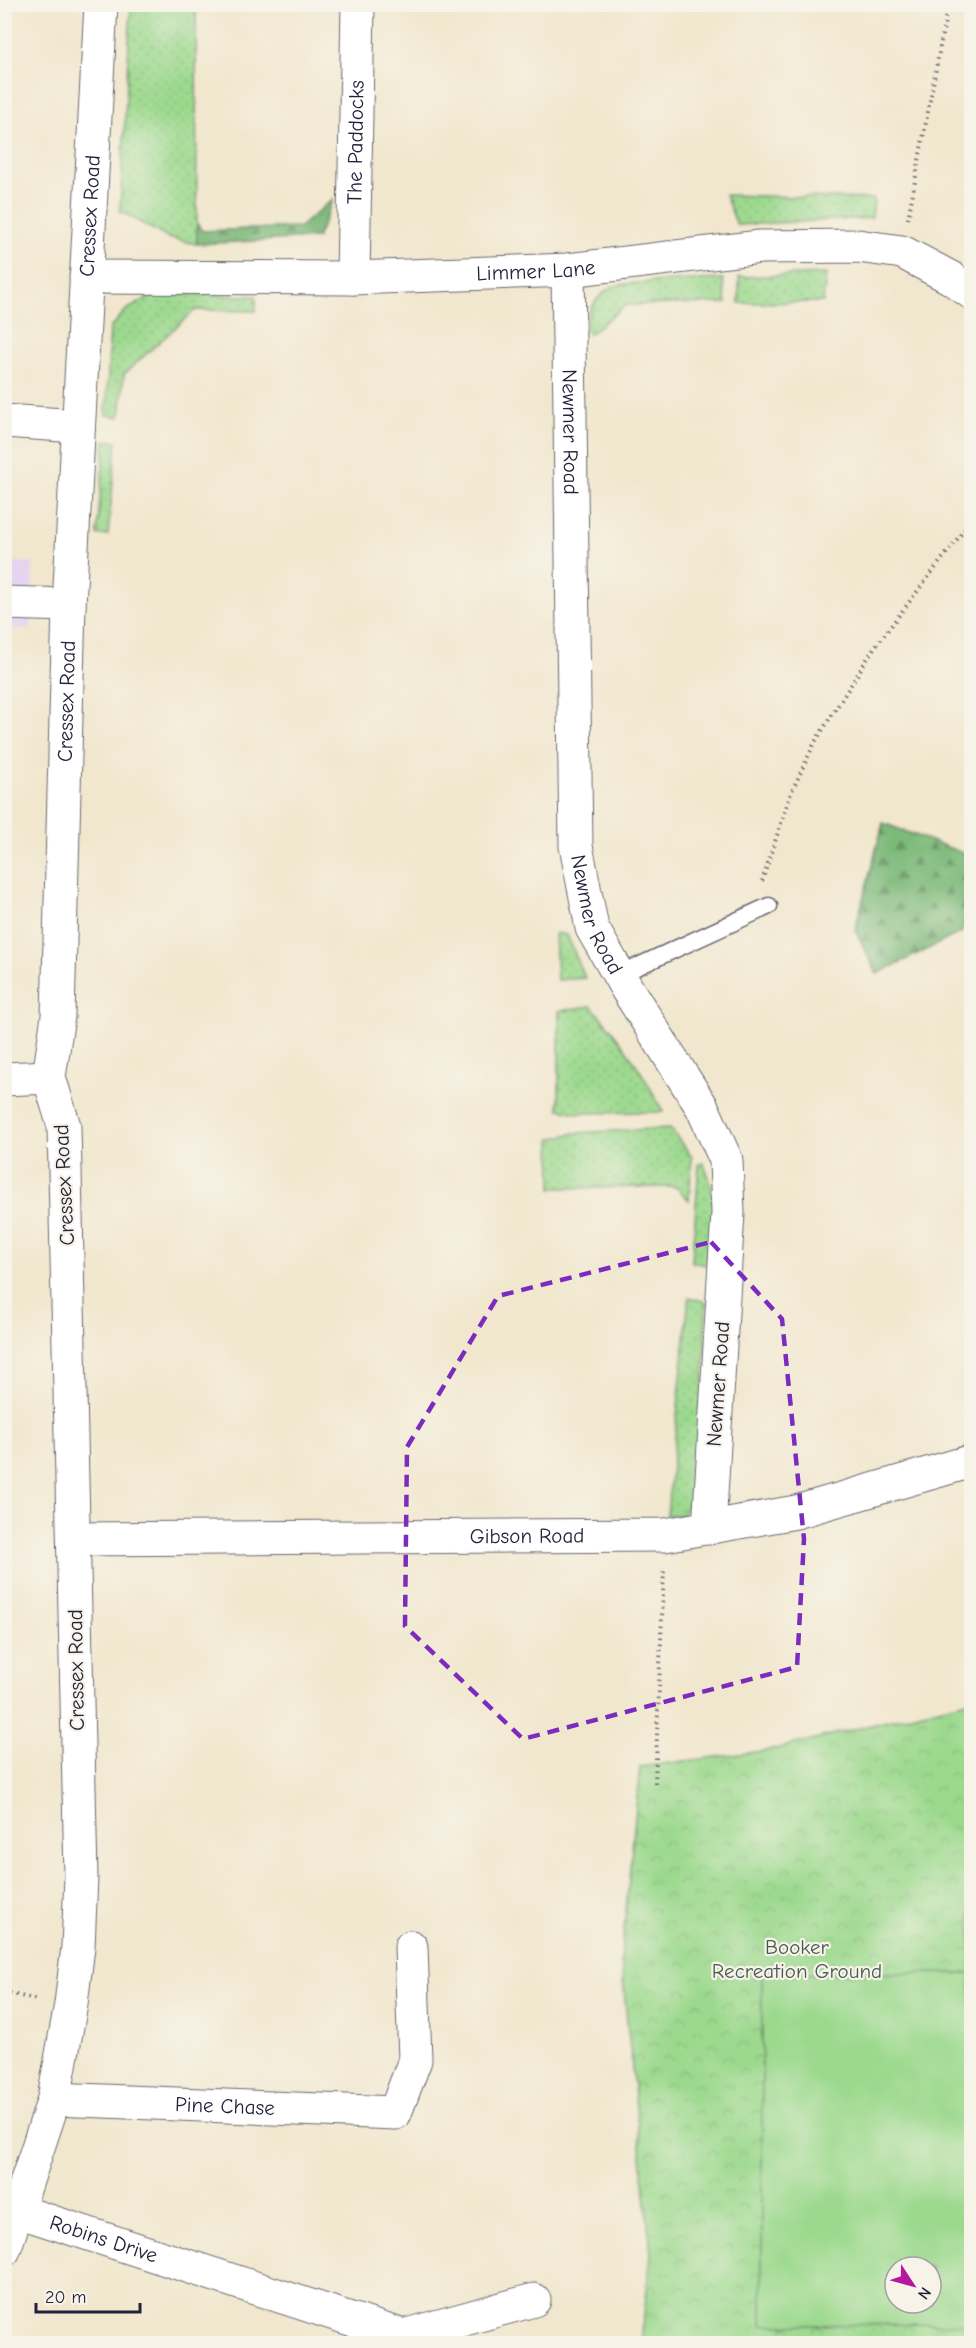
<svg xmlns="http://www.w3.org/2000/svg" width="976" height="2348" font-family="'Comic Neue',sans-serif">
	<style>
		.built { fill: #e5d3f0 }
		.grass { fill: url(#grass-dots); stroke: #5f7e64; stroke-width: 1.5 }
		.forest { fill: url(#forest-firs); stroke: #506e5a; stroke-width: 1.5 }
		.park { fill: url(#park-crowns); stroke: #5f7e64; stroke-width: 1.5; fill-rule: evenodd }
		.garden { fill: #9cd98e; stroke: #5f7e64; stroke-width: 1.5; fill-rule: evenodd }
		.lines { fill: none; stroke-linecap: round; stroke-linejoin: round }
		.lane-casing { stroke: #6a676e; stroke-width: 19 }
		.street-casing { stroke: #6a676e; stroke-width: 35 }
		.secondary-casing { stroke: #6a676e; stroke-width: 35 }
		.path { stroke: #6a676e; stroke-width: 4; stroke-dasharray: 1.5 4.5; stroke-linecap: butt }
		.lane { stroke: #fff; stroke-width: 16 }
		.street { stroke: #fff; stroke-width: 33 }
		.secondary { stroke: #fff; stroke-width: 33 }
		.marked { fill: none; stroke: #7b2cbf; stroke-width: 4.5; stroke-dasharray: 12 8; stroke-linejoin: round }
		.labels { text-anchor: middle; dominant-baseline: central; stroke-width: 4.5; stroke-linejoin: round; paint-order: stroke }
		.street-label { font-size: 21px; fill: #22223b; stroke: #f7f3e8 }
		.park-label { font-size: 21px; fill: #475954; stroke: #f7f3e8 }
	</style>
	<defs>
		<pattern id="grass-dots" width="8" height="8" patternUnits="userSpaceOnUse" patternTransform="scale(1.5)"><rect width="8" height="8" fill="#9cd98e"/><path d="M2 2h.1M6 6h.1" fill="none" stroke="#86ba7b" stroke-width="1.8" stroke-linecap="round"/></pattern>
		<pattern id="forest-firs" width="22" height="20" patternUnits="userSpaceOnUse" patternTransform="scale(1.5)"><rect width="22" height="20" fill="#7db979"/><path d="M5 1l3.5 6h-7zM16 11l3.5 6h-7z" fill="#669664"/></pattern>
		<pattern id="park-crowns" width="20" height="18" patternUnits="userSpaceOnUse" patternTransform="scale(1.5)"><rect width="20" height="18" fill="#9cd98e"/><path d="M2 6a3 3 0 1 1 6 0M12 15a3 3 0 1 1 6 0" fill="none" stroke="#86ba7b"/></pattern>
	</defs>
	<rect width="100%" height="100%" fill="#f7f3e8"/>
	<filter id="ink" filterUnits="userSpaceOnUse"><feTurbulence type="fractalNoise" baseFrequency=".0167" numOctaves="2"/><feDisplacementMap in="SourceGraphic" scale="12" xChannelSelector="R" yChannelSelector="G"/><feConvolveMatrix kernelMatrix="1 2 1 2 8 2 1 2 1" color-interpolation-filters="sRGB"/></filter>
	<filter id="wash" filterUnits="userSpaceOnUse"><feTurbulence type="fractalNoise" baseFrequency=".008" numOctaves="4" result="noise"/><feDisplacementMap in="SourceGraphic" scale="24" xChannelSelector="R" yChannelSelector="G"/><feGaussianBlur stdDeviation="1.35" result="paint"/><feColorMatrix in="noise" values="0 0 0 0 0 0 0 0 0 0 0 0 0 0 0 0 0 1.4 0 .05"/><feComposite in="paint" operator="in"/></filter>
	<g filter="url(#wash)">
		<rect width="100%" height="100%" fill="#f1e7ce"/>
		<polygon class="built" points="5,561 33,563 31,629 5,628"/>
		<g class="grass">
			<polygon points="131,5 196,5 197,244 168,238 120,211"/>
			<polygon points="725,195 874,199 872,218 737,225"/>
			<polygon points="826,274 823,302 739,303 739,277"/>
			<path d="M 723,279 L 726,303 L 626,305 L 589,334 L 584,328 C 589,310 595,297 612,287 C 622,281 705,280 723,279 Z"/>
			<polygon points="156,294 256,296 256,311 195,310 124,374 120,417 106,415 110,328 126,310"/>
			<polygon points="105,441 117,441 108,535 97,535"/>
			<polygon points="555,933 567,935 585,978 557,980"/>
			<path d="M 591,1006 C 620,1037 644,1074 663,1112 L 577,1113 L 559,1109 L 559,1011 Z"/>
			<polygon points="670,1128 692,1157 689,1200 676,1187 552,1188 551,1139 574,1133"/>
			<path d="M 703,1163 C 719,1195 715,1222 713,1257 L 706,1265 L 692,1262 L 699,1164 Z"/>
			<polygon points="689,1297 706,1302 704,1385 693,1489 689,1504 682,1515 667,1515"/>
		</g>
		<g class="forest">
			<polygon points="334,198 317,238 197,244 197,223 202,231 300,227"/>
			<polygon points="883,823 971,856 971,896 962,932 877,974 855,930"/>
		</g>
		<path class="park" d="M 971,1700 L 971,2343 L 641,2343 L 651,2253 L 621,1961 L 640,1767 L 771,1750 ZM 895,2267 L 931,2267 L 931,2303 L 895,2303 Z"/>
		<path class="garden" d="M 971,1973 L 971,2324 L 762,2325 L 762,1974 ZM 895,2267 L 931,2267 L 931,2303 L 895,2303 Z"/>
	</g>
	<g filter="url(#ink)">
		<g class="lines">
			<defs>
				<polyline id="lane" points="619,975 769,906"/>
				<g id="street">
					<path id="s1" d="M 568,270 L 576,846 L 592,928 L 627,989 L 702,1107 L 726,1160 L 728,1213 L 709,1528"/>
					<path id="s2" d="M 86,277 L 353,278 L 568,270 L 760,247 L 858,246 L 902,252 L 951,278 L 972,293"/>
					<path id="s3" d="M 353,278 L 358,4"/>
					<polyline points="4,421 78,426"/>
					<polyline points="4,603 69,605"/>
					<path id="s4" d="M 74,1539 L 665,1535 L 796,1512 L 972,1461"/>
					<path id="s5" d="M 54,2099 L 395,2113 L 415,2060 L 411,1947"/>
					<path id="s6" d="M 18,2211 L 403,2336 L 534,2300"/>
				</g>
				<g id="secondary">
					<polyline points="4,1079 49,1077"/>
					<path id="s7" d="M 4,2250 L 54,2099 L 71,2004 L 78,1947 L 81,1877 L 64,1126 L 49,1077 L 58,1016 L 69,605 L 101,4"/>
				</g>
			</defs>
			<use href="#lane" class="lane-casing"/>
			<use href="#street" class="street-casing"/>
			<use href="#secondary" class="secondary-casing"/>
			<g class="path">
				<polyline points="908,219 948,4"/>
				<polyline points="762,881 791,793 815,742 874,648 972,520"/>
				<polyline points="655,1783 664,1569"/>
				<polyline points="4,1992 37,2000"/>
			</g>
			<use href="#lane" class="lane"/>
			<use href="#street" class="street"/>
			<use href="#secondary" class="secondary"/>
		</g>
	</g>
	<path class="marked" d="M 711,1242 L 782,1319 L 804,1539 L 797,1667 L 523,1739 L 405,1626 L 407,1447 L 498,1296 Z"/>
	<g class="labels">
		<g class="street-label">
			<text stroke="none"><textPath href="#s3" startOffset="136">The Paddocks</textPath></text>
			<text stroke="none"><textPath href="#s7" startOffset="2048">Cressex Road</textPath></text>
			<text stroke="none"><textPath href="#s2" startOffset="450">Limmer Lane</textPath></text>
			<text stroke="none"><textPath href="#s1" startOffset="162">Newmer Road</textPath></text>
			<text stroke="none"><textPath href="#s7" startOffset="1562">Cressex Road</textPath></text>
			<text stroke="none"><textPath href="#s1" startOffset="648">Newmer Road</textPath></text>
			<text transform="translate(64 1185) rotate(-93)">Cressex Road</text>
			<text transform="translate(718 1384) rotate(-86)">Newmer Road</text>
			<text stroke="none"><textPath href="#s4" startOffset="453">Gibson Road</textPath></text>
			<text transform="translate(76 1670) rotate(-91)">Cressex Road</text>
			<text stroke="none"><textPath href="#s5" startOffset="171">Pine Chase</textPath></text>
			<text stroke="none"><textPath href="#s6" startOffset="90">Robins Drive</textPath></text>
		</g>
		<g class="park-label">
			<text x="797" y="1947">Booker<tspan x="797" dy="24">Recreation Ground</tspan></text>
		</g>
	</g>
	<rect width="976" height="2348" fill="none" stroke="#f7f3e8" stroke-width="24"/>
	<g transform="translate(913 2285) rotate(126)"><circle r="28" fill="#f7f3e8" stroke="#a29fa3" stroke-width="1.5"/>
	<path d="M0-4.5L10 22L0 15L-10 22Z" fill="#b5179e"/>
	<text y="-9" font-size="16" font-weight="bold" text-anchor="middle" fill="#22223b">N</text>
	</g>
	<path d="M36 2303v9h104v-9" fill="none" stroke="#22223b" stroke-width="3"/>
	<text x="45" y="2303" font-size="18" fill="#22223b" stroke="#f7f3e8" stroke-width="4.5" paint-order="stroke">20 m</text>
</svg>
